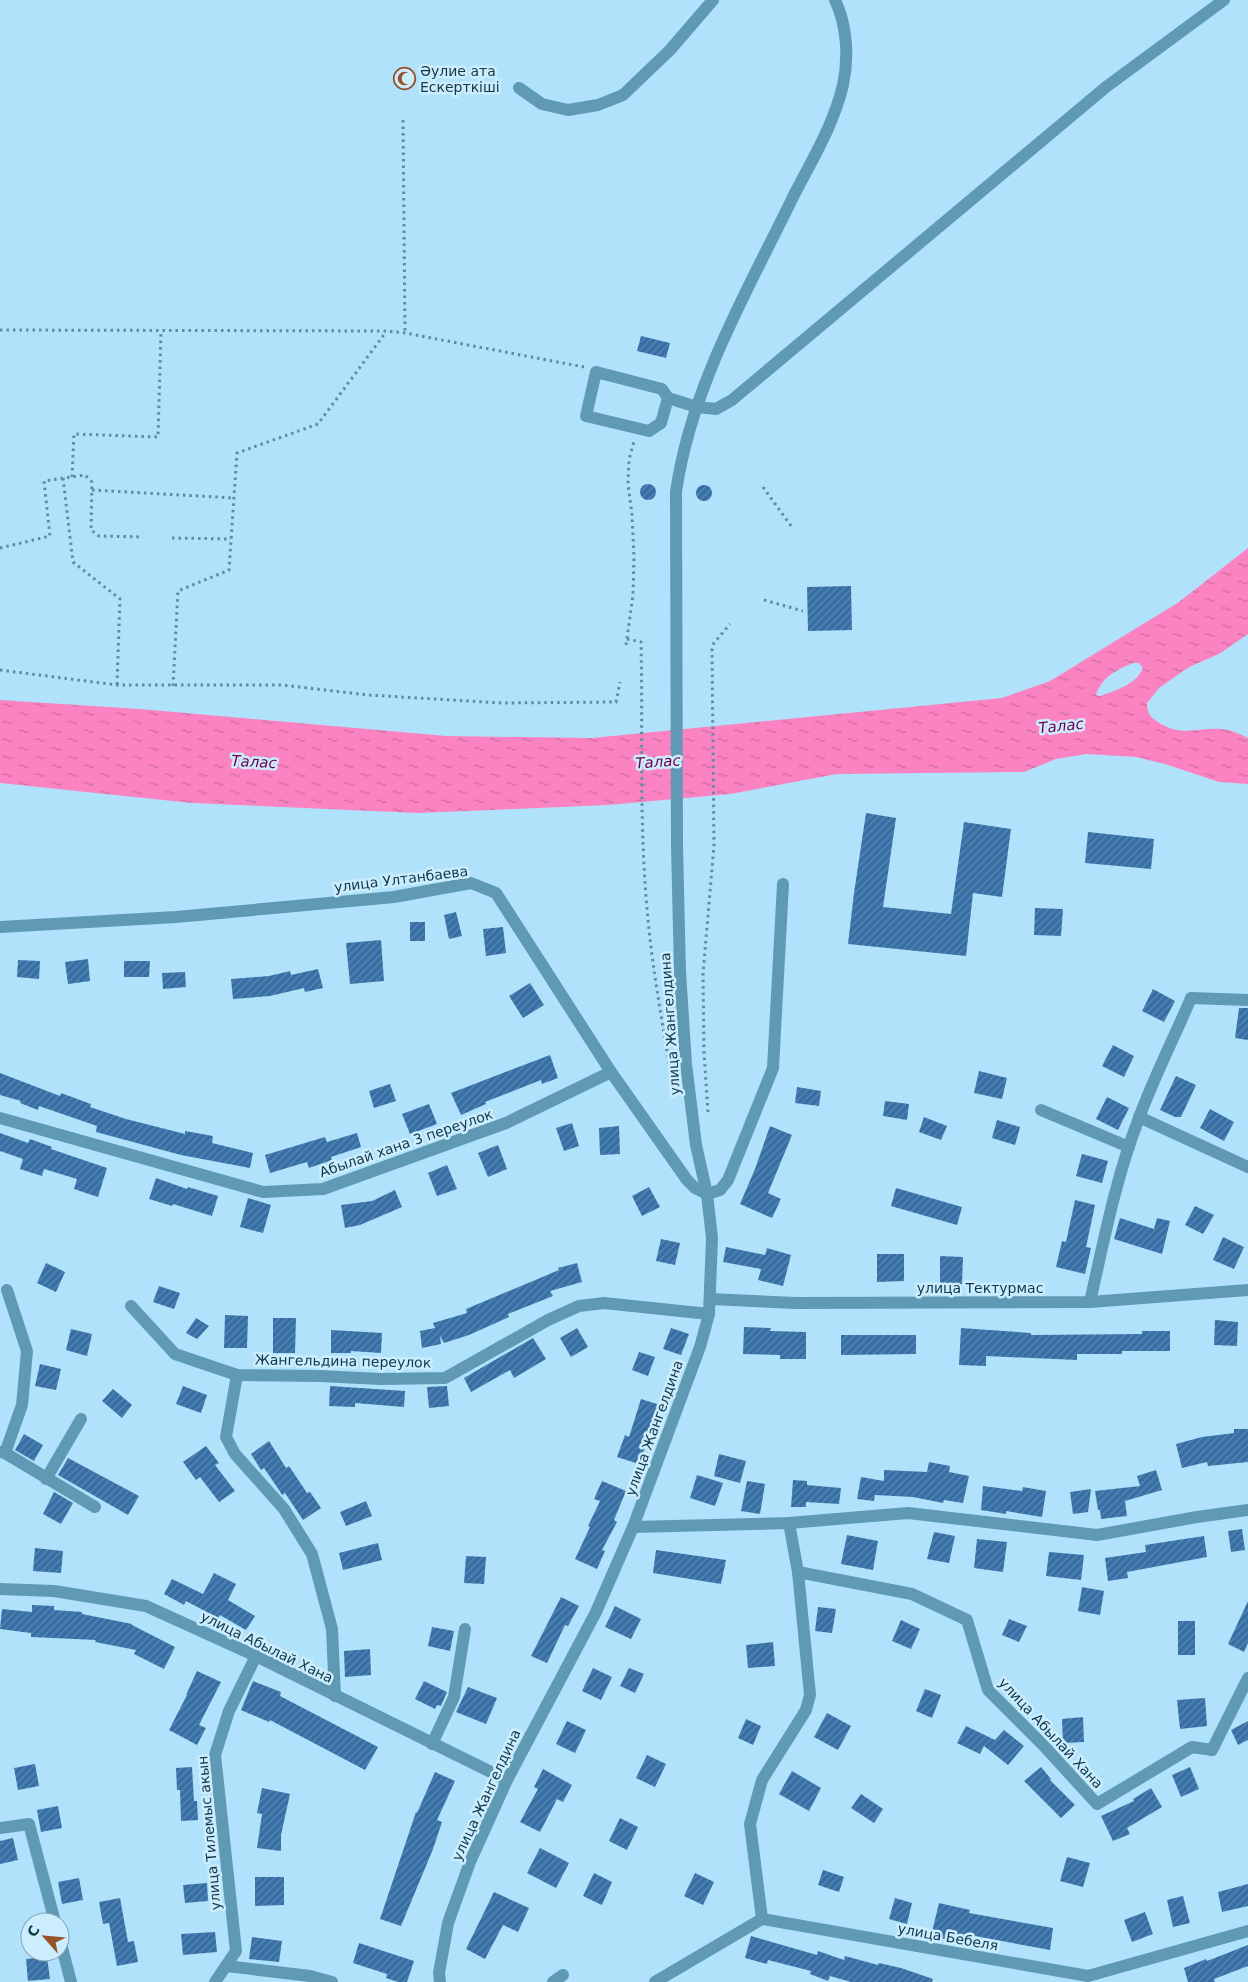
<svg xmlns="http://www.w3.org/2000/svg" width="1248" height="1982" font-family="'DejaVu Sans',sans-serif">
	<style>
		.water { fill: url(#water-ripples); fill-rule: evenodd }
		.building { fill: url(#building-hatch) }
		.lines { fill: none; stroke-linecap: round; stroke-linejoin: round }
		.path { stroke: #5e8ca0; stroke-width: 3; stroke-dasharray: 2.5 4; stroke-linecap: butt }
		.minor { stroke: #6099b4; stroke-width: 12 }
		.labels { text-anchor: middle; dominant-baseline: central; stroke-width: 5; stroke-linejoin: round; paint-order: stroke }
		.poi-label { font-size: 14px; fill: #103848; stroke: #ccedfe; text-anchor: start }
		.street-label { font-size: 14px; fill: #103848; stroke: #ccedfe }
		.water-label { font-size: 15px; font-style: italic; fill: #71004a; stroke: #ccedfe }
	</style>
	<defs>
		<pattern id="water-ripples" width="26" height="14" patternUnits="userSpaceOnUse" patternTransform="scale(1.25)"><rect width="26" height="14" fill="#fb83c1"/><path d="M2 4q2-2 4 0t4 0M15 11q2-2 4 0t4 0" fill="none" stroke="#ca6c9f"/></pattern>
		<pattern id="building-hatch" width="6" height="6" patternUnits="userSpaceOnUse" patternTransform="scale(1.25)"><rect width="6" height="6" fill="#366fa5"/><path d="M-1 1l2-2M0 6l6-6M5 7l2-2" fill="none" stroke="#5d88b0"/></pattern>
	</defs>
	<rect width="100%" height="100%" fill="#b0e3fb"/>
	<path class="water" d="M 1248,548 L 1248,634 L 1219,654 L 1189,667 L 1159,688 L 1147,703 C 1147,714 1151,718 1161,724 C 1184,737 1198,727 1222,729 C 1231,730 1240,734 1248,738 L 1248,784 L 1219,782 L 1165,764 L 1136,757 L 1087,754 L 1056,759 L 1024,772 L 837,774 L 730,794 L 608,805 L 418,813 L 192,803 L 0,783 L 0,700 L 140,709 L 446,736 L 592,738 L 1002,698 L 1050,681 L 1179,602 ZM 1133,663 L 1139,663 L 1143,668 C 1136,685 1116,690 1100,696 L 1096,695 C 1102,677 1116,670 1133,663 Z"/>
	<g class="building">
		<polygon points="641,336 670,343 666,358 637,351"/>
		<circle cx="648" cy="492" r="8"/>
		<circle cx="704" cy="493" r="8"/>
		<polygon points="851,586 852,630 808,631 807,587"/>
		<polygon points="866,813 896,818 883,907 951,914 964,822 1011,829 1002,897 973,893 966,956 848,944 854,893"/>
		<polygon points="1088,832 1154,839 1151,869 1085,863"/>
		<polygon points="1035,908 1063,909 1061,936 1034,935"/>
		<polygon points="456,912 462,936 449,939 444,915"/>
		<rect x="410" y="922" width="15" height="19"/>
		<polygon points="503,927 506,953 486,956 483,929"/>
		<polygon points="381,940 384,981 350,984 346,943"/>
		<polygon points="88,959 90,981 68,984 65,962"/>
		<polygon points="18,960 40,961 39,979 17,977"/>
		<polygon points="124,961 150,961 149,977 124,977"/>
		<polygon points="318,969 323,988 305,992 304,988 270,996 233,999 231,979 269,976 290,971 291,975"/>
		<polygon points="185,972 186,987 163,989 162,973"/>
		<polygon points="530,983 544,1005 523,1018 509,996"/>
		<polygon points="1153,989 1175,1001 1164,1022 1142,1011"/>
		<polygon points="1239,1008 1248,1008 1248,1040 1235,1038"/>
		<polygon points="1113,1045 1134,1056 1124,1077 1102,1066"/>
		<polygon points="550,1055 558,1078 542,1084 541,1080 485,1102 486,1104 461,1115 451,1093"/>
		<polygon points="979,1071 1007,1078 1002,1099 974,1093"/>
		<polygon points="0,1073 60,1096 61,1093 91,1104 90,1107 126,1119 185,1134 185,1131 213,1136 212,1143 253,1153 250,1168 181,1155 96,1132 97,1126 39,1106 38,1110 20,1103 21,1101 0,1095"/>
		<polygon points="1176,1076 1196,1085 1181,1117 1175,1117 1160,1110"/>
		<polygon points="390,1084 396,1101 374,1108 369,1091"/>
		<polygon points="797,1087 821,1091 819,1106 795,1103"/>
		<polygon points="1107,1097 1129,1108 1118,1130 1096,1119"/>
		<polygon points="885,1101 909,1104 907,1120 883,1116"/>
		<polygon points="429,1104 437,1124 410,1134 402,1114"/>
		<polygon points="1210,1109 1234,1122 1224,1141 1200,1128"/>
		<polygon points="924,1117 947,1126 941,1140 919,1132"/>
		<polygon points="997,1120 1020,1127 1015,1145 992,1138"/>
		<polygon points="572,1123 579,1146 564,1151 556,1128"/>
		<polygon points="619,1126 620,1154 600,1155 599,1128"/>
		<polygon points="770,1126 792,1135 768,1193 781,1199 772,1218 740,1204 755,1169"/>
		<polygon points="0,1133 28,1143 30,1139 52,1147 51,1149 107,1168 98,1197 74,1189 77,1179 44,1169 42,1176 20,1169 23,1159 0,1151"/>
		<polygon points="357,1133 361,1147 331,1157 332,1160 309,1168 307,1162 270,1173 265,1155 325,1137 327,1142"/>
		<polygon points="498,1145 507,1169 488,1177 478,1153"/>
		<polygon points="1082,1154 1108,1161 1102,1183 1076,1176"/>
		<polygon points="447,1165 457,1189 437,1196 428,1173"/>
		<polygon points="156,1178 187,1189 188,1187 218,1196 212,1216 173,1204 172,1206 149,1199"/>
		<polygon points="649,1187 660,1207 642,1216 632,1196"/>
		<polygon points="896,1188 962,1207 957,1225 891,1206"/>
		<polygon points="395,1190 402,1207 360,1225 345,1228 341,1205 372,1201"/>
		<polygon points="248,1198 271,1205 263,1233 240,1227"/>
		<polygon points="1075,1200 1095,1205 1086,1247 1091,1248 1085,1274 1056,1267 1062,1241 1066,1242"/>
		<polygon points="1195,1206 1214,1215 1203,1234 1185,1225"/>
		<polygon points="1120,1218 1154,1229 1157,1218 1170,1221 1162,1254 1114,1239"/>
		<polygon points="1223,1237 1244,1247 1234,1269 1213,1260"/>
		<polygon points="661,1239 680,1243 675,1265 656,1261"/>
		<polygon points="726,1247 765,1255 767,1248 791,1255 783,1286 758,1280 761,1269 723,1262"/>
		<polygon points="877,1254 904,1254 904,1281 877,1282"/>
		<polygon points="940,1256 963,1257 962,1284 940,1284"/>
		<polygon points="46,1263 65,1272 56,1292 37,1283"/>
		<polygon points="577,1263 582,1282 550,1291 553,1296 508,1314 509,1317 469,1335 444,1343 440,1336 441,1344 422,1348 420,1331 435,1328 433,1323 467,1313 466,1309 559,1270 558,1268"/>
		<polygon points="159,1286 180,1293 174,1309 153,1302"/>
		<polygon points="225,1315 248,1316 247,1348 224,1348"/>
		<polygon points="196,1318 209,1326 197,1339 186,1333"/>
		<polygon points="273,1318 296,1318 295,1353 273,1353"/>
		<polygon points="1215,1320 1238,1322 1237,1346 1214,1345"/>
		<polygon points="744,1327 771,1328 770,1331 806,1332 806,1359 780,1359 780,1355 743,1354"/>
		<polygon points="577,1328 588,1347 571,1357 560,1338"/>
		<polygon points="671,1328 689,1334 681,1355 663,1349"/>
		<polygon points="961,1328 1031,1333 1031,1335 1142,1334 1142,1331 1170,1331 1170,1351 1122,1351 1122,1354 1077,1354 1077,1360 986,1356 986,1366 959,1365"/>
		<polygon points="71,1329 92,1334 87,1356 66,1350"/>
		<polygon points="331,1330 382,1333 381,1353 351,1351 351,1353 331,1353"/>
		<polygon points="841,1335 916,1335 916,1354 841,1355"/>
		<polygon points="533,1338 546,1359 514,1378 510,1370 471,1392 464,1378"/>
		<polygon points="639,1352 655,1357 648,1376 632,1370"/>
		<polygon points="40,1364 61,1369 56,1390 35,1386"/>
		<polygon points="183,1386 207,1395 201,1413 176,1404"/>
		<polygon points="330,1386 405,1391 404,1407 355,1403 355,1407 329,1406"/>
		<polygon points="447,1386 449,1406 429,1408 427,1387"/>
		<polygon points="113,1389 132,1405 122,1418 102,1401"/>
		<polygon points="641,1399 660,1405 639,1464 617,1457 625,1435 629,1437"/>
		<polygon points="1234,1429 1248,1429 1248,1462 1208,1466 1207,1462 1182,1468 1176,1444 1202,1437 1234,1433"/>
		<polygon points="24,1434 43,1445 34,1461 15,1450"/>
		<polygon points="269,1441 286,1468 289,1466 307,1493 310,1492 321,1508 303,1520 285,1493 282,1495 281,1493 264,1468 261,1470 251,1454"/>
		<polygon points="206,1446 219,1463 215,1465 235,1491 219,1502 200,1477 196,1480 183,1462"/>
		<polygon points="719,1454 746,1461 740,1483 714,1476"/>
		<polygon points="68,1458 139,1496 128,1515 58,1475"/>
		<polygon points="929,1462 950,1466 949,1472 969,1476 963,1503 944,1500 943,1503 913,1497 875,1495 874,1501 857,1499 861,1477 884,1481 884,1470 927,1472"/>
		<polygon points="1156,1470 1162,1490 1125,1501 1127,1516 1101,1519 1100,1510 1098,1510 1095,1491 1140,1486 1137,1476"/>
		<polygon points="697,1475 723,1483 715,1506 690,1498"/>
		<polygon points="793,1480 807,1481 807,1485 841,1488 839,1504 806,1502 806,1507 791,1507"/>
		<polygon points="602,1481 626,1491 614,1520 617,1522 602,1550 605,1551 597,1569 575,1559 590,1527 588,1526 600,1501 594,1499"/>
		<polygon points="747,1481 765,1484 760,1514 741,1511"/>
		<polygon points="983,1486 1022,1491 1023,1487 1046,1491 1042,1517 1006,1511 1006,1514 981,1510"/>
		<polygon points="1091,1489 1088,1512 1073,1514 1070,1492"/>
		<polygon points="54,1492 73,1503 61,1524 43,1514"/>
		<polygon points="366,1501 372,1516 346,1526 340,1512"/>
		<polygon points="1242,1529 1245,1550 1231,1552 1228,1531"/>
		<polygon points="934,1532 955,1536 949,1563 927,1559"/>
		<polygon points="847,1535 878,1541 873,1570 841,1564"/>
		<polygon points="1204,1536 1207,1557 1127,1572 1128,1578 1108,1581 1105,1558 1146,1552 1145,1545"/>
		<polygon points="977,1539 1007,1542 1003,1572 974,1568"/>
		<polygon points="378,1543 382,1560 343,1570 339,1553"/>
		<polygon points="35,1548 63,1551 61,1573 33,1571"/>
		<polygon points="656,1550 726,1560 721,1584 653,1573"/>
		<polygon points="1049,1552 1084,1555 1081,1580 1046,1576"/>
		<polygon points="466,1556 486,1557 484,1584 464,1583"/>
		<polygon points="214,1573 236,1584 228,1600 255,1616 246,1630 220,1615 218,1618 186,1601 184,1605 164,1594 172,1579 203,1594"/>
		<polygon points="1082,1587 1104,1591 1100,1615 1078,1611"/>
		<polygon points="561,1597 579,1606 568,1626 565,1625 547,1663 531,1656"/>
		<polygon points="1248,1601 1248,1643 1244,1652 1228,1644"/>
		<polygon points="32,1605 54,1606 54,1610 82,1612 82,1614 132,1624 132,1625 175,1647 164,1669 134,1654 136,1650 95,1642 96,1640 31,1637 31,1633 0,1629 2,1609 32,1612"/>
		<polygon points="615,1606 641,1619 631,1639 605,1627"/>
		<polygon points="818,1607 836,1609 832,1633 815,1631"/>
		<polygon points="1009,1619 1027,1626 1019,1642 1002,1635"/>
		<polygon points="901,1620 920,1629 911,1649 892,1641"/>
		<rect x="1178" y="1621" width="17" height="34"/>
		<polygon points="432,1627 454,1631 450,1651 428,1646"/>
		<polygon points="773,1642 775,1666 748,1668 746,1645"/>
		<polygon points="370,1649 371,1675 345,1677 344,1651"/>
		<polygon points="593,1668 612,1677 601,1700 582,1691"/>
		<polygon points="629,1668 644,1674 635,1693 620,1686"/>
		<polygon points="197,1671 221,1682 199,1725 206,1728 197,1745 169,1730 187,1695 186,1695"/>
		<polygon points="253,1681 281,1692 280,1696 378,1747 365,1770 270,1720 269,1722 241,1710"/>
		<polygon points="424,1681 447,1692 441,1706 437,1705 435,1709 415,1699"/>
		<polygon points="468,1687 497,1698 486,1724 456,1712"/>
		<polygon points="925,1689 941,1695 932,1718 916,1711"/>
		<polygon points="1205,1698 1207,1726 1180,1729 1177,1700"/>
		<polygon points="827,1713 851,1726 838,1750 814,1737"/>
		<polygon points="1083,1717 1084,1742 1063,1743 1062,1719"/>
		<polygon points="746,1719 761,1726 753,1745 738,1738"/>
		<polygon points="567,1721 586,1730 575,1753 556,1744"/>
		<polygon points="1248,1721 1248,1740 1238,1745 1231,1730"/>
		<polygon points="966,1726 995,1740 1004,1730 1024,1746 1008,1765 984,1746 980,1754 957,1743"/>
		<polygon points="647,1755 666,1764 655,1787 636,1778"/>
		<polygon points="35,1764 39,1786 18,1790 14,1768"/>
		<polygon points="192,1767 194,1801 197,1801 198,1820 181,1821 180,1790 177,1790 176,1768"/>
		<polygon points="1041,1767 1051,1779 1050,1780 1075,1805 1061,1818 1024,1781"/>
		<polygon points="1190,1767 1199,1789 1181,1797 1172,1775"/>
		<polygon points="543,1769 572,1785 563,1802 557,1799 540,1832 520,1822 538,1789 534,1787"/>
		<polygon points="792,1771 821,1788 809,1811 779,1794"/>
		<polygon points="435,1772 455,1781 437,1820 442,1822 433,1849 401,1926 380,1919 416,1812 417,1813"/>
		<polygon points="262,1788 290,1794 281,1835 281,1851 257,1848 262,1814 257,1813"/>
		<polygon points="1151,1788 1162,1807 1127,1828 1130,1834 1113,1841 1101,1816 1134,1801 1133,1799"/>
		<polygon points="861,1794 883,1809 874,1823 851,1808"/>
		<polygon points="58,1806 62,1828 41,1832 37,1810"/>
		<polygon points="620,1818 638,1827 627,1850 609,1841"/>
		<polygon points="13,1838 18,1860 0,1864 0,1841"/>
		<polygon points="540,1848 569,1863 556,1888 527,1873"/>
		<polygon points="1067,1857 1090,1863 1083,1887 1060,1881"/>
		<polygon points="823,1870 844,1877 839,1892 818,1885"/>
		<polygon points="594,1873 612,1882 602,1905 583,1896"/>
		<polygon points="695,1873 714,1882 703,1905 684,1896"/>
		<polygon points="255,1877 284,1877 284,1905 255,1906"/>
		<polygon points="79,1878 83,1900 62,1904 58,1882"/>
		<polygon points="207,1883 208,1901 185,1903 183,1885"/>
		<polygon points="1248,1884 1248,1906 1222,1912 1218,1892"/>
		<polygon points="494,1892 529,1908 518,1932 503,1925 485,1959 466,1949"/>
		<polygon points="1183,1896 1190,1923 1173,1927 1167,1900"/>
		<polygon points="120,1898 128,1942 134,1941 138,1962 117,1966 109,1923 103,1924 99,1902"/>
		<polygon points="895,1898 912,1903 907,1924 889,1919"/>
		<polygon points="939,1903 970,1910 969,1913 1053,1928 1050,1950 964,1934 962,1943 931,1936"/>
		<polygon points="1145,1912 1153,1934 1132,1942 1124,1920"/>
		<polygon points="215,1932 217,1952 183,1955 181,1934"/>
		<polygon points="751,1936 817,1955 818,1951 844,1960 845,1956 878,1965 879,1963 901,1968 933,1979 932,1982 851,1982 830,1976 828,1981 810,1974 811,1971 768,1960 767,1964 745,1958"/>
		<polygon points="252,1937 282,1941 279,1962 249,1959"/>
		<polygon points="359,1943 414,1961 407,1982 398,1982 386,1978 387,1974 353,1963"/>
		<polygon points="1248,1945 1248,1966 1214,1979 1215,1982 1188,1982 1184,1968 1206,1959 1207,1961"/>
		<polygon points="47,1957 50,1979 28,1981 26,1959"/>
	</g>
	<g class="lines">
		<g class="path">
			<polyline points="403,120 405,333"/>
			<polyline points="0,330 386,331 405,333 584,367"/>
			<polyline points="72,477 74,434 158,437 161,332"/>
			<polyline points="63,478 73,562 120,599 117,685"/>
			<polyline points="763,487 791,526"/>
			<polyline points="92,490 234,498"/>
			<polyline points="172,538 231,539"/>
			<polyline points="0,548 50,536 44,481 85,475 92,482 91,530 99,536 143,537"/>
			<polyline points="764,600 803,611"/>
			<path d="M 627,639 L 641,642 C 643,731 639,820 647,908 C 652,970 664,1031 674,1093"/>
			<polyline points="626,645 633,595 634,557 632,515 628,484 629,460 634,441"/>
			<polyline points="0,670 117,685 282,685 368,695 502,703 616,702 620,682"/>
			<polyline points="173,686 178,591 229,570 237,453 318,424 386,332"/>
			<polyline points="708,1112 704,1053 703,974 714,845 712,650 714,643 730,624"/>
		</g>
		<g class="minor">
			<polyline points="519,88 542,104 568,110 598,105 623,95 670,50 713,0"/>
			<polygon points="596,372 662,389 668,398 661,423 649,431 586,416"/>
			<polyline points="668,398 697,407 716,409 732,400 1106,87 1224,0"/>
			<polyline points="0,927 176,917 394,897 471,883 496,893 611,1072 687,1180 695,1188 707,1194 720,1190 728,1180 773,1068 783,884"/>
			<polyline points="1041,1110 1129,1147"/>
			<polyline points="1139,1117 1248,1167"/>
			<polyline points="0,1118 263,1192 323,1189 506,1123 611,1072"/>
			<polyline points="711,1299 796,1303 1090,1302 1248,1290"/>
			<path d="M 1090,1302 C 1104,1240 1116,1177 1139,1118 C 1154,1077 1174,1038 1191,998 L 1248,1000"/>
			<polyline points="131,1306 175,1354 237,1375 320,1376 380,1379 445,1378 548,1320 579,1306 604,1303 709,1314"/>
			<polyline points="237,1375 226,1437 235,1454 284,1509 312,1554 332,1629 335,1696"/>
			<polyline points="0,1452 5,1453 95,1507"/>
			<polyline points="5,1453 22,1405 27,1351 7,1290"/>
			<polyline points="46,1479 81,1419"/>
			<polyline points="789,1523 798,1572 912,1594 967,1620 988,1690 1044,1746 1097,1804 1192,1747 1212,1750 1248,1678"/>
			<polyline points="633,1527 789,1523 908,1513 1097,1535 1197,1517 1248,1510"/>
			<polyline points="0,1589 54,1591 146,1606 256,1656 507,1780"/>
			<polyline points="432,1744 454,1697 465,1629"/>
			<polyline points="0,1828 29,1824 55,1922"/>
			<polyline points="762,1919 750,1824 762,1780 806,1710 810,1695 798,1572"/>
			<polyline points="60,1940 71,1982"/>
			<polyline points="226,1966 310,1976 332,1982"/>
			<polyline points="215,1982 236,1951 215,1755 229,1711 256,1656"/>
			<path d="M 440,1982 L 439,1973 L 448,1923 L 470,1862 L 507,1780 L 596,1612 L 633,1527 L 700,1347 L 709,1314 L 712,1238 L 707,1194 L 696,1145 L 686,1064 L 680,972 L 677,846 L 676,492 C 691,386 748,290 794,195 C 812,160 834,124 843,85 C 849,57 847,25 835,0"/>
			<polyline points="553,1982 563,1975"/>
			<polyline points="655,1982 762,1919 1088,1976 1248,1931"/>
		</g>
	</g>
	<defs>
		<symbol id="mosque-ring" viewBox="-11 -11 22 22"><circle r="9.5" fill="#ccedfe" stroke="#985229" stroke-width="1.5"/><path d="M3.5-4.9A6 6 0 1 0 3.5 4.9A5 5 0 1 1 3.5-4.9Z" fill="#985229"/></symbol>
	</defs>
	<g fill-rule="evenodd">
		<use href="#mosque-ring" x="392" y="66" width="25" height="25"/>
	</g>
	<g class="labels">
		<g class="poi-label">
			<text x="420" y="71">Әулие ата<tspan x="420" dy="16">Ескерткіші</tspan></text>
		</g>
		<g class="street-label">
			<text transform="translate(401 879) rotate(-7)">улица Ултанбаева</text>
			<text transform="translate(670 1024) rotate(-94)">улица Жангелдина</text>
			<text transform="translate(406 1143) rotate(-19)">Абылай хана 3 переулок</text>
			<text x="980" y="1288">улица Тектурмас</text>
			<text transform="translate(343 1361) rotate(1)">Жангельдина переулок</text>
			<text transform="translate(654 1428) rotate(-70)">улица Жангелдина</text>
			<text transform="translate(267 1647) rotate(26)">улица Абылай Хана</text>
			<text transform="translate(1051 1733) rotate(47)">улица Абылай Хана</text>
			<text transform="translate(486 1795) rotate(-65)">улица Жангелдина</text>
			<text transform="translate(209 1833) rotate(-95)">улица Тилемыс акын</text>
			<text transform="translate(948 1937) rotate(10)">улица Бебеля</text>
		</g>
		<g class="water-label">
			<text transform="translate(1061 726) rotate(-6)">Талас</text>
			<text transform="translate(254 762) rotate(3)">Талас</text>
			<text transform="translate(658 762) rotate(-4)">Талас</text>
		</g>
	</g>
	<g transform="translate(45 1937) rotate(297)"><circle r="24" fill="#ccedfe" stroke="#81a5b5"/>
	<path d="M0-4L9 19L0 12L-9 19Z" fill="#985229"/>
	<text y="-8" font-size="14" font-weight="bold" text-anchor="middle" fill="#103848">С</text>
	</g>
</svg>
